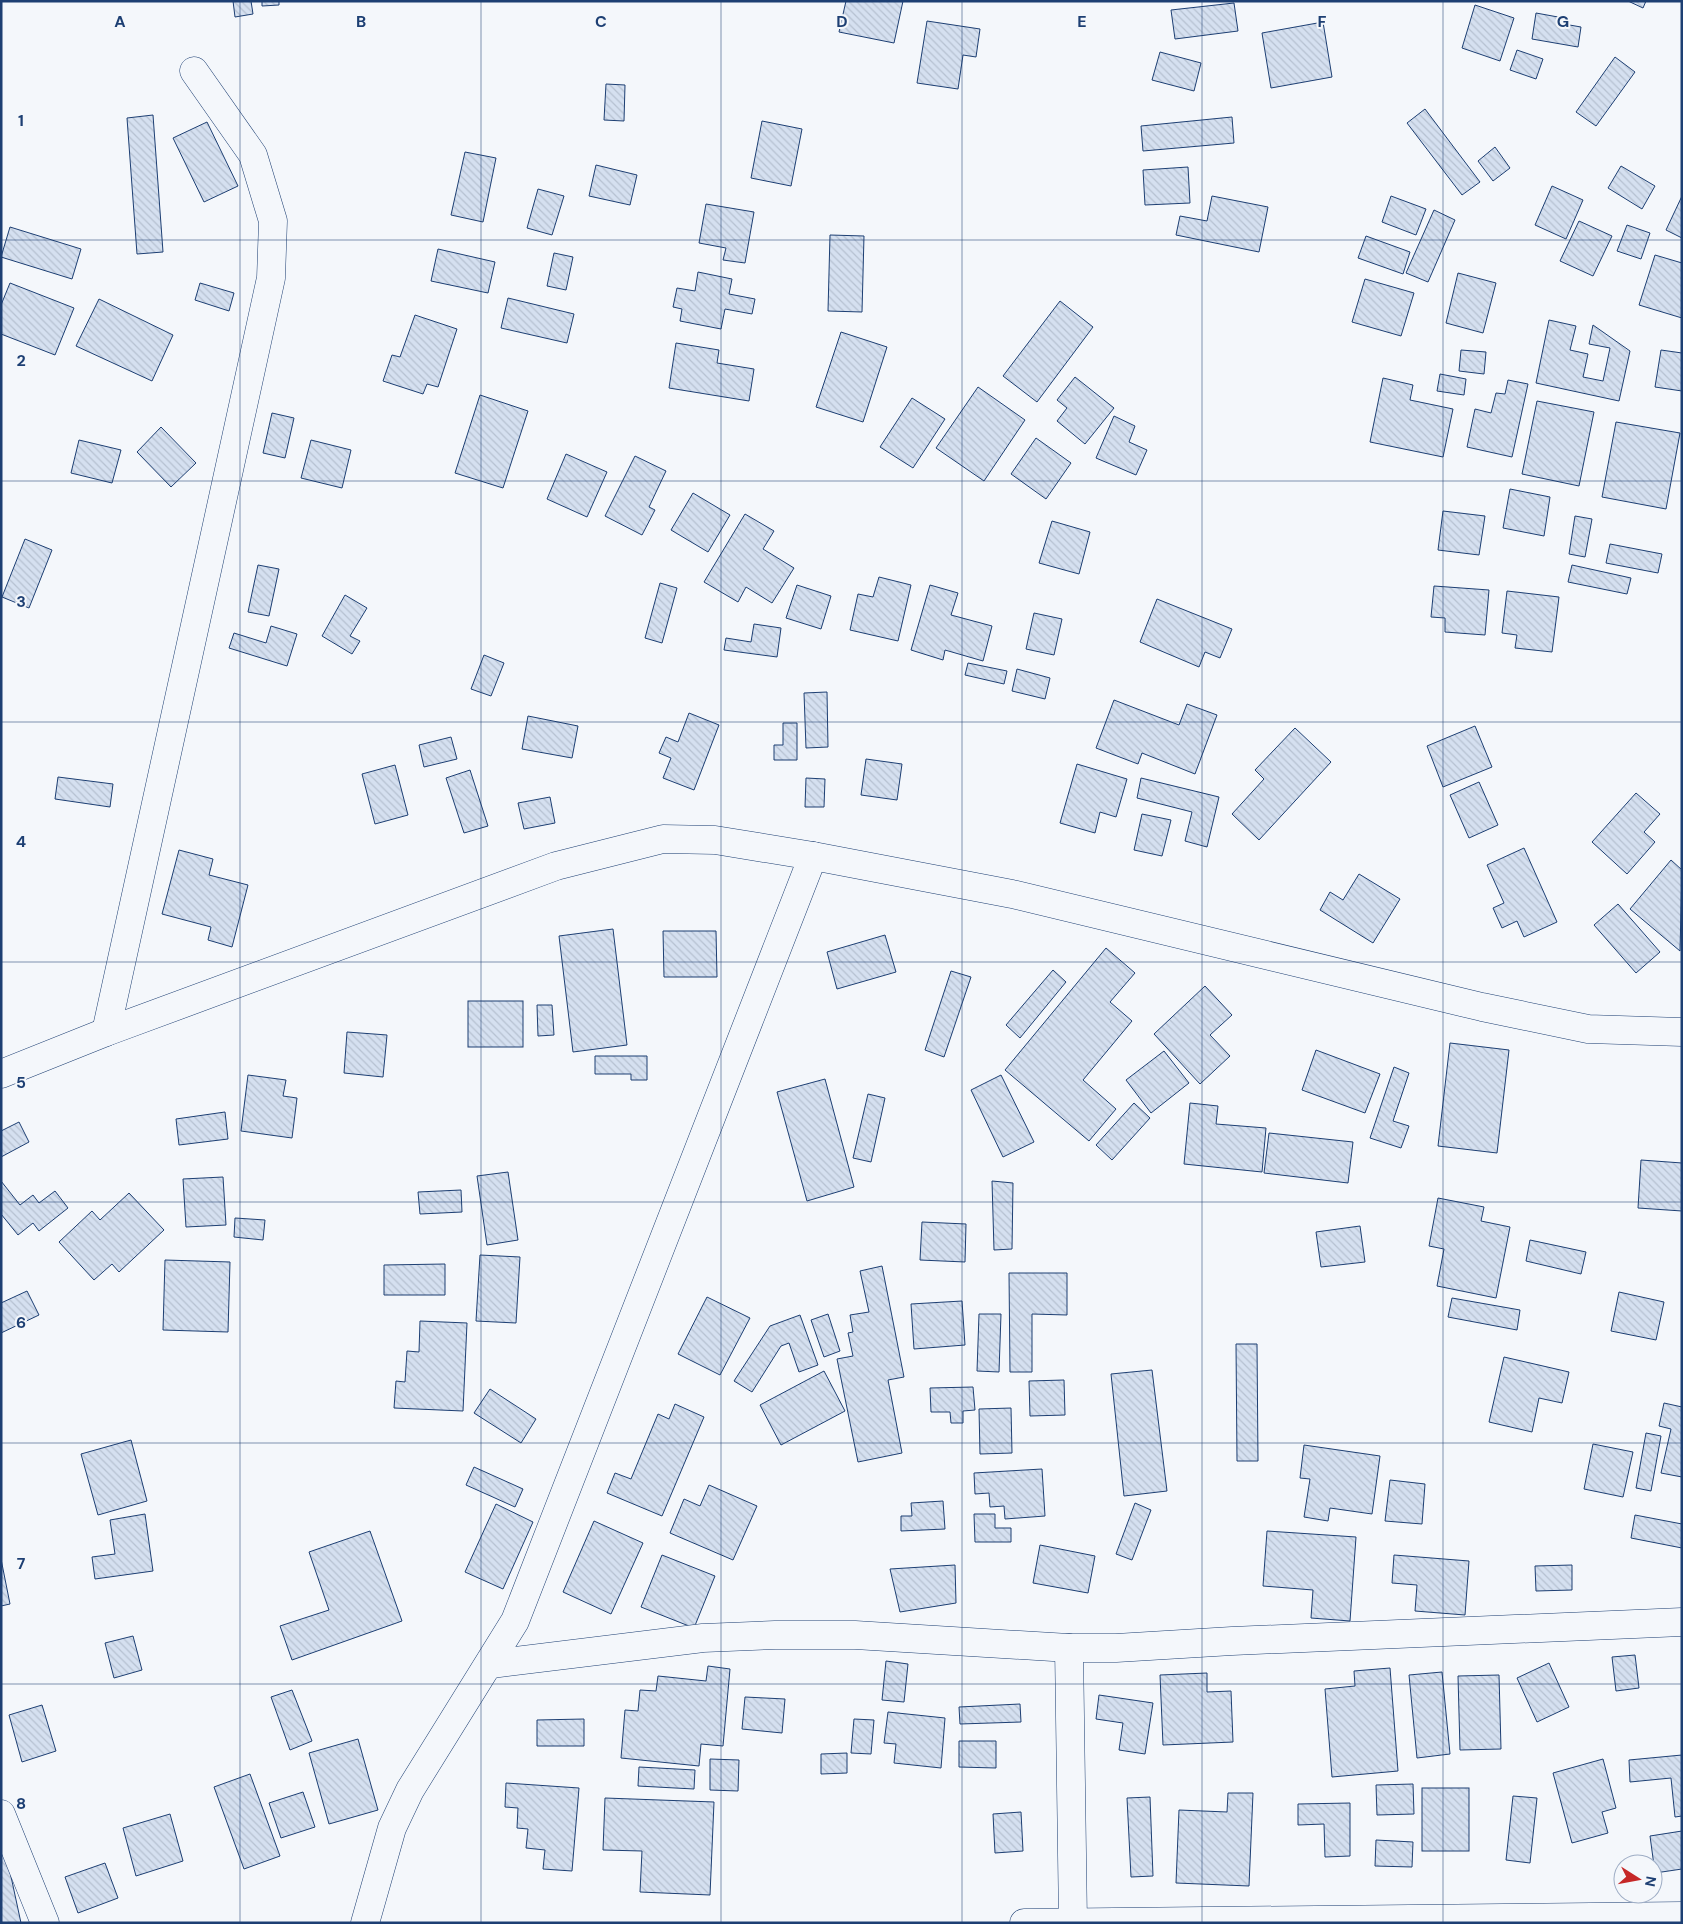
<svg xmlns="http://www.w3.org/2000/svg" width="1683" height="1924" font-family="'DM Sans',sans-serif">
	<style>
		.building { fill: url(#building-back-hatch); stroke: #1d3f73 }
		.lines { fill: none; stroke-linecap: round; stroke-linejoin: round }
		.minor-casing { stroke: #1d3f73; stroke-width: 29 }
		.minor { stroke: #f4f7fb; stroke-width: 28 }
		.grid { fill: none; stroke: #1d3f73; stroke-width: 1; stroke-opacity: 0.55 }
		.grid-label { font-size: 16px; text-anchor: middle; font-weight: bold; fill: #1d3f73; stroke: #f4f7fb; stroke-width: 4; stroke-linejoin: round; paint-order: stroke }
	</style>
	<defs>
		<pattern id="building-back-hatch" width="6" height="6" patternUnits="userSpaceOnUse" patternTransform="scale(1.25)"><rect width="6" height="6" fill="#d5e0f0"/><path d="M-1 5l2 2M0 0l6 6M5-1l2 2" fill="none" stroke="#b6c1d1"/></pattern>
	</defs>
	<rect width="100%" height="100%" fill="#f4f7fb"/>
	<g class="building">
		<polygon points="233,1 251,1 253,14 235,17"/>
		<polygon points="262,1 279,1 279,5 262,6"/>
		<polygon points="846,1 903,1 894,43 839,32"/>
		<polygon points="1628,1 1646,1 1643,8"/>
		<polygon points="1234,3 1238,31 1175,39 1171,10"/>
		<polygon points="1475,5 1514,18 1500,61 1462,48"/>
		<polygon points="1536,13 1558,17 1558,23 1581,27 1578,47 1532,39"/>
		<polygon points="927,21 980,29 976,57 963,55 958,89 917,83"/>
		<polygon points="1323,22 1332,77 1271,88 1262,33"/>
		<polygon points="1517,50 1543,59 1536,79 1510,70"/>
		<polygon points="1160,52 1201,63 1194,91 1152,80"/>
		<polygon points="1615,57 1635,72 1596,126 1576,112"/>
		<polygon points="606,84 625,85 624,121 604,120"/>
		<polygon points="1425,109 1480,182 1462,195 1407,123"/>
		<polygon points="153,115 163,252 137,254 127,118"/>
		<polygon points="1232,117 1234,143 1143,151 1141,126"/>
		<polygon points="762,121 802,129 791,186 751,178"/>
		<polygon points="207,122 238,186 204,202 173,138"/>
		<polygon points="1495,147 1510,168 1493,181 1478,161"/>
		<polygon points="465,152 496,158 483,222 451,215"/>
		<polygon points="596,165 637,175 630,205 589,196"/>
		<polygon points="1621,166 1655,186 1642,209 1608,188"/>
		<polygon points="1188,167 1190,203 1145,205 1143,170"/>
		<polygon points="1552,186 1583,200 1566,239 1535,225"/>
		<polygon points="538,189 564,196 552,235 527,228"/>
		<polygon points="1212,196 1268,207 1259,252 1176,235 1180,216 1207,221"/>
		<polygon points="1391,196 1426,209 1416,235 1382,222"/>
		<polygon points="1682,196 1682,238 1666,230"/>
		<polygon points="706,204 754,212 745,263 723,260 726,248 699,243"/>
		<polygon points="1434,210 1455,220 1428,282 1406,273"/>
		<polygon points="1579,221 1612,236 1593,276 1560,261"/>
		<polygon points="1627,225 1650,233 1641,259 1617,251"/>
		<polygon points="10,227 81,249 72,279 1,257"/>
		<polygon points="830,235 864,236 862,312 828,311"/>
		<polygon points="1366,236 1410,252 1403,274 1358,258"/>
		<polygon points="438,249 495,262 488,293 431,281"/>
		<polygon points="554,253 573,257 566,290 547,286"/>
		<polygon points="1655,255 1682,263 1682,318 1639,305"/>
		<polygon points="698,272 732,279 729,294 755,299 752,314 725,309 721,329 680,321 682,309 673,307 677,288 695,291"/>
		<polygon points="1458,273 1496,283 1483,333 1446,323"/>
		<polygon points="1365,279 1414,293 1401,336 1352,322"/>
		<polygon points="10,283 74,308 55,355 1,334 1,305"/>
		<polygon points="200,283 234,293 229,311 195,300"/>
		<polygon points="508,298 574,314 567,343 501,328"/>
		<polygon points="99,299 173,335 152,381 76,346"/>
		<polygon points="1060,301 1093,327 1037,402 1003,376"/>
		<polygon points="415,315 457,329 438,387 427,384 423,394 383,381 392,355 400,357"/>
		<polygon points="1549,320 1576,326 1570,350 1588,354 1583,377 1603,381 1610,348 1589,344 1593,325 1630,351 1619,401 1536,383"/>
		<polygon points="841,332 887,347 863,422 816,407"/>
		<polygon points="676,343 719,350 717,363 754,369 749,401 669,388"/>
		<polygon points="1461,350 1486,352 1484,374 1459,371"/>
		<polygon points="1661,350 1682,353 1682,391 1655,387"/>
		<polygon points="1440,374 1466,379 1464,395 1437,391"/>
		<polygon points="1075,377 1114,408 1085,444 1057,421 1067,408 1057,400"/>
		<polygon points="1383,378 1413,385 1410,400 1453,409 1443,457 1370,442"/>
		<polygon points="1508,380 1528,384 1512,457 1467,447 1475,409 1491,413 1496,393 1505,394"/>
		<polygon points="978,387 1025,420 984,481 936,448"/>
		<polygon points="480,395 528,411 503,488 455,473"/>
		<polygon points="912,398 945,419 913,468 880,447"/>
		<polygon points="1537,401 1594,412 1579,486 1522,474"/>
		<polygon points="272,413 294,418 285,458 263,453"/>
		<polygon points="1114,416 1135,426 1129,442 1147,450 1136,475 1096,458"/>
		<polygon points="1616,422 1680,433 1666,509 1602,497"/>
		<polygon points="161,427 196,463 171,487 137,452"/>
		<polygon points="1036,438 1071,463 1046,499 1011,474"/>
		<polygon points="79,440 121,450 112,483 71,473"/>
		<polygon points="311,440 351,450 342,488 301,478"/>
		<polygon points="566,454 607,472 587,517 547,499"/>
		<polygon points="635,456 666,471 649,507 655,510 642,535 605,516"/>
		<polygon points="1510,489 1550,497 1544,536 1503,528"/>
		<polygon points="693,493 730,515 708,552 671,530"/>
		<polygon points="1443,511 1485,516 1479,555 1438,550"/>
		<polygon points="745,514 774,531 763,549 794,568 772,603 746,587 738,602 704,582"/>
		<polygon points="1575,516 1592,519 1585,557 1569,554"/>
		<polygon points="1052,521 1090,532 1079,574 1039,563"/>
		<polygon points="25,539 52,550 29,608 2,597"/>
		<polygon points="1610,544 1662,554 1658,573 1606,563"/>
		<polygon points="258,565 279,569 269,616 248,612"/>
		<polygon points="1572,565 1631,578 1627,594 1568,582"/>
		<polygon points="879,577 911,585 898,641 850,630 858,594 873,597"/>
		<polygon points="660,583 677,588 662,643 645,638"/>
		<polygon points="797,585 831,596 821,629 786,618"/>
		<polygon points="930,585 958,593 951,615 992,626 983,661 945,650 943,660 911,650"/>
		<polygon points="1434,586 1489,590 1485,635 1445,632 1445,618 1431,617"/>
		<polygon points="1507,591 1559,597 1552,652 1515,648 1517,635 1502,633"/>
		<polygon points="345,595 367,608 350,636 360,641 352,654 322,636"/>
		<polygon points="1157,599 1232,629 1220,658 1205,652 1199,667 1140,642"/>
		<polygon points="1034,613 1062,619 1054,655 1026,649"/>
		<polygon points="754,624 781,628 777,657 724,650 726,638 751,642"/>
		<polygon points="271,626 297,634 287,666 229,648 234,633 266,643"/>
		<polygon points="484,655 504,663 491,696 471,689"/>
		<polygon points="968,663 1007,671 1004,684 965,675"/>
		<polygon points="1017,669 1050,678 1045,699 1012,691"/>
		<polygon points="827,692 828,747 806,748 804,693"/>
		<polygon points="1114,700 1179,725 1187,704 1217,715 1195,774 1142,753 1138,764 1096,748"/>
		<polygon points="689,713 719,725 694,790 663,778 671,758 659,753 666,737 678,742"/>
		<polygon points="528,716 578,726 572,758 522,749"/>
		<polygon points="783,723 797,723 797,760 774,760 774,745 783,745"/>
		<polygon points="1475,726 1492,767 1443,787 1427,746"/>
		<polygon points="1295,728 1331,762 1259,840 1232,814 1264,779 1255,770"/>
		<polygon points="451,737 457,759 424,767 419,745"/>
		<polygon points="866,759 902,764 897,800 861,795"/>
		<polygon points="1077,764 1127,779 1116,817 1100,812 1095,833 1060,823"/>
		<polygon points="395,765 408,815 375,824 362,774"/>
		<polygon points="470,770 488,826 464,833 446,778"/>
		<polygon points="58,777 113,784 110,807 55,799"/>
		<polygon points="806,778 825,779 824,807 805,807"/>
		<polygon points="1141,778 1219,797 1207,847 1185,841 1192,812 1137,798"/>
		<polygon points="1479,782 1498,825 1469,838 1450,795"/>
		<polygon points="1636,793 1660,814 1644,832 1655,842 1627,874 1592,842"/>
		<polygon points="550,797 555,823 524,829 518,803"/>
		<polygon points="1142,814 1171,820 1162,856 1134,850"/>
		<polygon points="1524,848 1557,922 1524,937 1517,921 1502,928 1493,908 1504,903 1487,865"/>
		<polygon points="179,850 213,859 209,875 248,885 232,947 208,940 211,927 162,914"/>
		<polygon points="1671,860 1682,870 1680,951 1630,909"/>
		<polygon points="1359,874 1400,899 1373,943 1320,910 1330,892 1343,900"/>
		<polygon points="1618,904 1660,952 1636,973 1594,925"/>
		<polygon points="613,929 627,1045 573,1052 559,936"/>
		<polygon points="663,931 716,931 717,977 664,977"/>
		<polygon points="885,935 896,972 837,989 827,952"/>
		<polygon points="1106,948 1135,973 1110,1002 1132,1021 1083,1080 1116,1109 1089,1141 1005,1070"/>
		<polygon points="1053,970 1066,982 1020,1038 1006,1025"/>
		<polygon points="951,971 971,977 944,1057 925,1050"/>
		<polygon points="1205,986 1232,1015 1210,1035 1230,1056 1200,1084 1154,1034"/>
		<rect x="468" y="1001" width="55" height="46"/>
		<polygon points="537,1005 552,1005 554,1035 538,1036"/>
		<polygon points="347,1032 387,1035 383,1077 344,1073"/>
		<polygon points="1450,1043 1509,1050 1497,1153 1438,1146"/>
		<polygon points="1316,1050 1380,1074 1365,1113 1302,1090"/>
		<polygon points="1164,1051 1189,1083 1151,1113 1126,1080"/>
		<polygon points="595,1056 647,1056 647,1080 631,1080 631,1074 595,1074"/>
		<polygon points="1394,1067 1409,1073 1393,1121 1409,1126 1401,1148 1370,1138"/>
		<polygon points="248,1075 286,1080 283,1096 297,1098 292,1138 241,1131"/>
		<polygon points="1001,1075 1034,1142 1003,1157 971,1090"/>
		<polygon points="825,1079 854,1187 807,1201 777,1092"/>
		<polygon points="868,1094 885,1098 871,1162 853,1158"/>
		<polygon points="1134,1103 1150,1118 1112,1160 1096,1145"/>
		<polygon points="1190,1103 1218,1106 1216,1124 1266,1128 1262,1172 1184,1164"/>
		<polygon points="225,1112 228,1139 179,1145 176,1119"/>
		<polygon points="19,1122 29,1142 1,1157 1,1131"/>
		<polygon points="1269,1133 1353,1142 1348,1183 1264,1173"/>
		<polygon points="1641,1160 1682,1163 1682,1211 1638,1208"/>
		<polygon points="508,1172 518,1240 487,1245 477,1176"/>
		<polygon points="223,1177 226,1225 186,1227 183,1179"/>
		<polygon points="1,1181 20,1205 33,1195 39,1203 55,1191 68,1208 39,1231 33,1223 18,1235 1,1214"/>
		<polygon points="992,1181 1013,1183 1012,1249 994,1250"/>
		<polygon points="461,1190 462,1212 420,1214 418,1192"/>
		<polygon points="129,1193 164,1230 119,1272 112,1264 94,1280 59,1242 92,1211 100,1220"/>
		<polygon points="1438,1198 1484,1207 1481,1221 1510,1227 1496,1298 1437,1286 1444,1249 1429,1246"/>
		<polygon points="235,1218 265,1220 263,1240 234,1237"/>
		<polygon points="922,1222 966,1224 965,1262 920,1260"/>
		<polygon points="1360,1226 1365,1262 1321,1267 1316,1232"/>
		<polygon points="1530,1240 1586,1252 1581,1274 1526,1261"/>
		<polygon points="480,1255 520,1257 516,1323 476,1321"/>
		<polygon points="165,1260 230,1262 228,1332 163,1330"/>
		<polygon points="445,1264 445,1295 384,1295 384,1265"/>
		<polygon points="882,1266 904,1377 888,1380 902,1453 858,1462 837,1359 853,1356 848,1333 853,1332 850,1315 869,1312 860,1271"/>
		<polygon points="1009,1273 1067,1273 1067,1315 1032,1314 1032,1372 1010,1372"/>
		<polygon points="27,1291 39,1315 1,1333 1,1303"/>
		<polygon points="1619,1292 1664,1302 1656,1340 1611,1331"/>
		<polygon points="707,1297 750,1318 720,1375 678,1354"/>
		<polygon points="1452,1298 1520,1310 1517,1330 1448,1317"/>
		<polygon points="962,1301 965,1345 914,1349 911,1304"/>
		<polygon points="828,1314 840,1351 824,1357 811,1320"/>
		<polygon points="979,1314 1001,1314 999,1372 977,1371"/>
		<polygon points="800,1315 818,1365 799,1372 789,1343 781,1346 752,1392 734,1381 770,1326"/>
		<polygon points="420,1321 467,1323 463,1411 394,1408 396,1381 405,1382 407,1351 419,1352"/>
		<polygon points="1236,1344 1257,1344 1258,1461 1237,1461"/>
		<polygon points="1504,1357 1569,1372 1562,1403 1539,1398 1532,1432 1489,1422"/>
		<polygon points="1152,1370 1167,1491 1124,1496 1111,1374"/>
		<polygon points="824,1371 845,1411 781,1445 760,1405"/>
		<polygon points="1064,1380 1065,1415 1030,1416 1029,1381"/>
		<polygon points="973,1387 975,1410 963,1411 963,1423 951,1423 950,1412 931,1412 930,1388"/>
		<polygon points="490,1389 536,1419 521,1443 474,1413"/>
		<polygon points="1664,1403 1682,1407 1682,1477 1661,1473 1671,1429 1659,1426"/>
		<polygon points="675,1404 704,1417 662,1516 607,1493 615,1473 631,1479 658,1414 669,1419"/>
		<polygon points="1011,1408 1012,1453 980,1454 979,1409"/>
		<polygon points="1646,1433 1661,1436 1651,1491 1636,1488"/>
		<polygon points="131,1440 147,1501 98,1515 81,1454"/>
		<polygon points="1593,1444 1633,1452 1623,1497 1584,1489"/>
		<polygon points="1304,1445 1380,1456 1372,1514 1330,1508 1328,1521 1304,1517 1310,1479 1300,1478"/>
		<polygon points="474,1467 523,1489 515,1507 466,1485"/>
		<polygon points="1042,1469 1045,1516 1005,1519 1004,1506 990,1507 989,1493 975,1494 974,1473"/>
		<polygon points="1390,1480 1425,1484 1422,1524 1385,1521"/>
		<polygon points="709,1485 757,1506 733,1560 670,1533 684,1499 700,1506"/>
		<polygon points="943,1501 945,1529 901,1531 901,1516 912,1516 911,1503"/>
		<polygon points="1135,1503 1151,1510 1132,1560 1116,1554"/>
		<polygon points="496,1504 533,1522 503,1589 465,1572"/>
		<polygon points="145,1514 153,1571 95,1579 92,1557 115,1554 110,1520"/>
		<polygon points="974,1514 995,1514 995,1528 1011,1528 1011,1542 975,1542"/>
		<polygon points="1635,1515 1682,1524 1682,1548 1631,1538"/>
		<polygon points="594,1521 643,1543 611,1614 563,1592"/>
		<polygon points="370,1531 402,1621 292,1660 280,1626 329,1610 309,1552"/>
		<polygon points="1267,1531 1356,1537 1350,1621 1311,1618 1313,1590 1263,1586"/>
		<polygon points="1040,1545 1095,1556 1088,1593 1033,1583"/>
		<polygon points="662,1555 715,1576 694,1628 641,1607"/>
		<polygon points="1394,1555 1469,1561 1465,1615 1415,1611 1417,1585 1392,1583"/>
		<polygon points="1,1559 10,1604 1,1606"/>
		<polygon points="955,1565 956,1603 900,1612 890,1569"/>
		<polygon points="1572,1565 1572,1590 1536,1591 1535,1566"/>
		<polygon points="133,1636 142,1670 114,1678 105,1643"/>
		<polygon points="1635,1655 1639,1688 1616,1691 1612,1657"/>
		<polygon points="886,1661 908,1664 904,1702 882,1700"/>
		<polygon points="1549,1663 1569,1707 1537,1722 1517,1678"/>
		<polygon points="708,1666 730,1669 723,1746 701,1744 699,1766 621,1758 625,1710 638,1711 640,1690 656,1691 658,1676 706,1681"/>
		<polygon points="1390,1668 1398,1771 1332,1777 1325,1689 1355,1686 1354,1671"/>
		<polygon points="1442,1672 1450,1754 1417,1758 1409,1675"/>
		<polygon points="1207,1673 1207,1692 1231,1691 1233,1742 1163,1745 1160,1675"/>
		<polygon points="1499,1675 1501,1749 1460,1750 1458,1676"/>
		<polygon points="292,1690 312,1741 290,1750 271,1697"/>
		<polygon points="1099,1695 1153,1703 1145,1754 1119,1750 1123,1723 1096,1719"/>
		<polygon points="745,1697 785,1699 782,1733 742,1729"/>
		<polygon points="1020,1704 1021,1722 960,1724 959,1707"/>
		<polygon points="42,1705 56,1751 22,1762 9,1715"/>
		<polygon points="888,1712 945,1718 941,1768 894,1763 896,1744 884,1743"/>
		<polygon points="584,1719 584,1746 537,1746 537,1720"/>
		<polygon points="854,1719 874,1720 871,1754 851,1753"/>
		<polygon points="358,1739 378,1810 329,1824 309,1753"/>
		<polygon points="959,1741 996,1741 996,1768 959,1767"/>
		<polygon points="847,1753 847,1773 821,1774 821,1754"/>
		<polygon points="1682,1755 1682,1816 1675,1817 1671,1778 1630,1782 1629,1760"/>
		<polygon points="710,1759 739,1760 738,1791 710,1790"/>
		<polygon points="1603,1759 1616,1808 1602,1812 1608,1833 1572,1843 1553,1773"/>
		<polygon points="639,1767 695,1770 694,1789 638,1786"/>
		<polygon points="250,1774 280,1856 244,1869 214,1787"/>
		<polygon points="506,1783 579,1788 572,1871 543,1869 545,1850 526,1848 528,1829 517,1828 518,1808 505,1807"/>
		<polygon points="1413,1784 1414,1814 1377,1815 1376,1785"/>
		<rect x="1422" y="1788" width="47" height="63"/>
		<polygon points="303,1792 315,1827 281,1838 269,1803"/>
		<polygon points="1228,1793 1253,1793 1249,1886 1176,1883 1179,1810 1227,1812"/>
		<polygon points="1513,1796 1537,1798 1530,1863 1506,1860"/>
		<polygon points="1150,1797 1153,1876 1131,1877 1127,1798"/>
		<polygon points="605,1798 714,1802 710,1895 640,1892 642,1851 603,1850"/>
		<polygon points="1350,1803 1350,1856 1325,1857 1324,1824 1298,1825 1298,1804"/>
		<polygon points="1021,1812 1023,1851 995,1853 993,1814"/>
		<polygon points="170,1814 183,1861 136,1876 123,1828"/>
		<polygon points="1682,1831 1682,1869 1655,1873 1650,1836"/>
		<polygon points="1376,1840 1413,1842 1412,1867 1375,1866"/>
		<polygon points="4,1844 21,1923 1,1923 1,1845"/>
		<polygon points="105,1863 118,1898 78,1913 65,1877"/>
	</g>
	<g class="lines">
		<defs>
			<g id="minor">
				<polyline points="106,1032 271,278 273,221 253,155 194,71"/>
				<polyline points="1,1074 106,1032 556,866 663,839 715,840 813,856 1012,894 1482,1007 1588,1029 1682,1032"/>
				<polyline points="1069,1648 1073,1922"/>
				<polyline points="491,1664 703,1638 775,1635 855,1635 1069,1648 1116,1648 1232,1641 1682,1622"/>
				<polyline points="1,1814 45,1923"/>
				<polyline points="365,1923 392,1828 410,1790 515,1621 813,856"/>
				<polyline points="1024,1923 1682,1916"/>
			</g>
		</defs>
		<use href="#minor" class="minor-casing"/>
		<use href="#minor" class="minor"/>
	</g>
	<path class="grid" d="M 240,1 L 240,1923M 481,1 L 481,1923M 721,1 L 721,1923M 962,1 L 962,1923M 1202,1 L 1202,1923M 1443,1 L 1443,1923M 1,240 L 1682,240M 1,481 L 1682,481M 1,722 L 1682,722M 1,962 L 1682,962M 1,1202 L 1682,1202M 1,1443 L 1682,1443M 1,1684 L 1682,1684"/>
	<g class="grid-label">
		<text x="120" y="27">A</text>
		<text x="361" y="27">B</text>
		<text x="601" y="27">C</text>
		<text x="842" y="27">D</text>
		<text x="1082" y="27">E</text>
		<text x="1322" y="27">F</text>
		<text x="1563" y="27">G</text>
		<text x="21" y="126">1</text>
		<text x="21" y="366">2</text>
		<text x="21" y="607">3</text>
		<text x="21" y="847">4</text>
		<text x="21" y="1088">5</text>
		<text x="21" y="1328">6</text>
		<text x="21" y="1569">7</text>
		<text x="21" y="1809">8</text>
	</g>
	<rect width="1683" height="1924" fill="none" stroke="#1d3f73" stroke-width="5"/>
	<g transform="translate(1638 1879) rotate(101)"><circle r="24" fill="#f4f7fb" stroke="#9eadc5"/>
	<path d="M0-4L9 19L0 12L-9 19Z" fill="#c62828"/>
	<text y="-8" font-size="14" font-weight="bold" text-anchor="middle" fill="#1d3f73">N</text>
	</g>
</svg>
